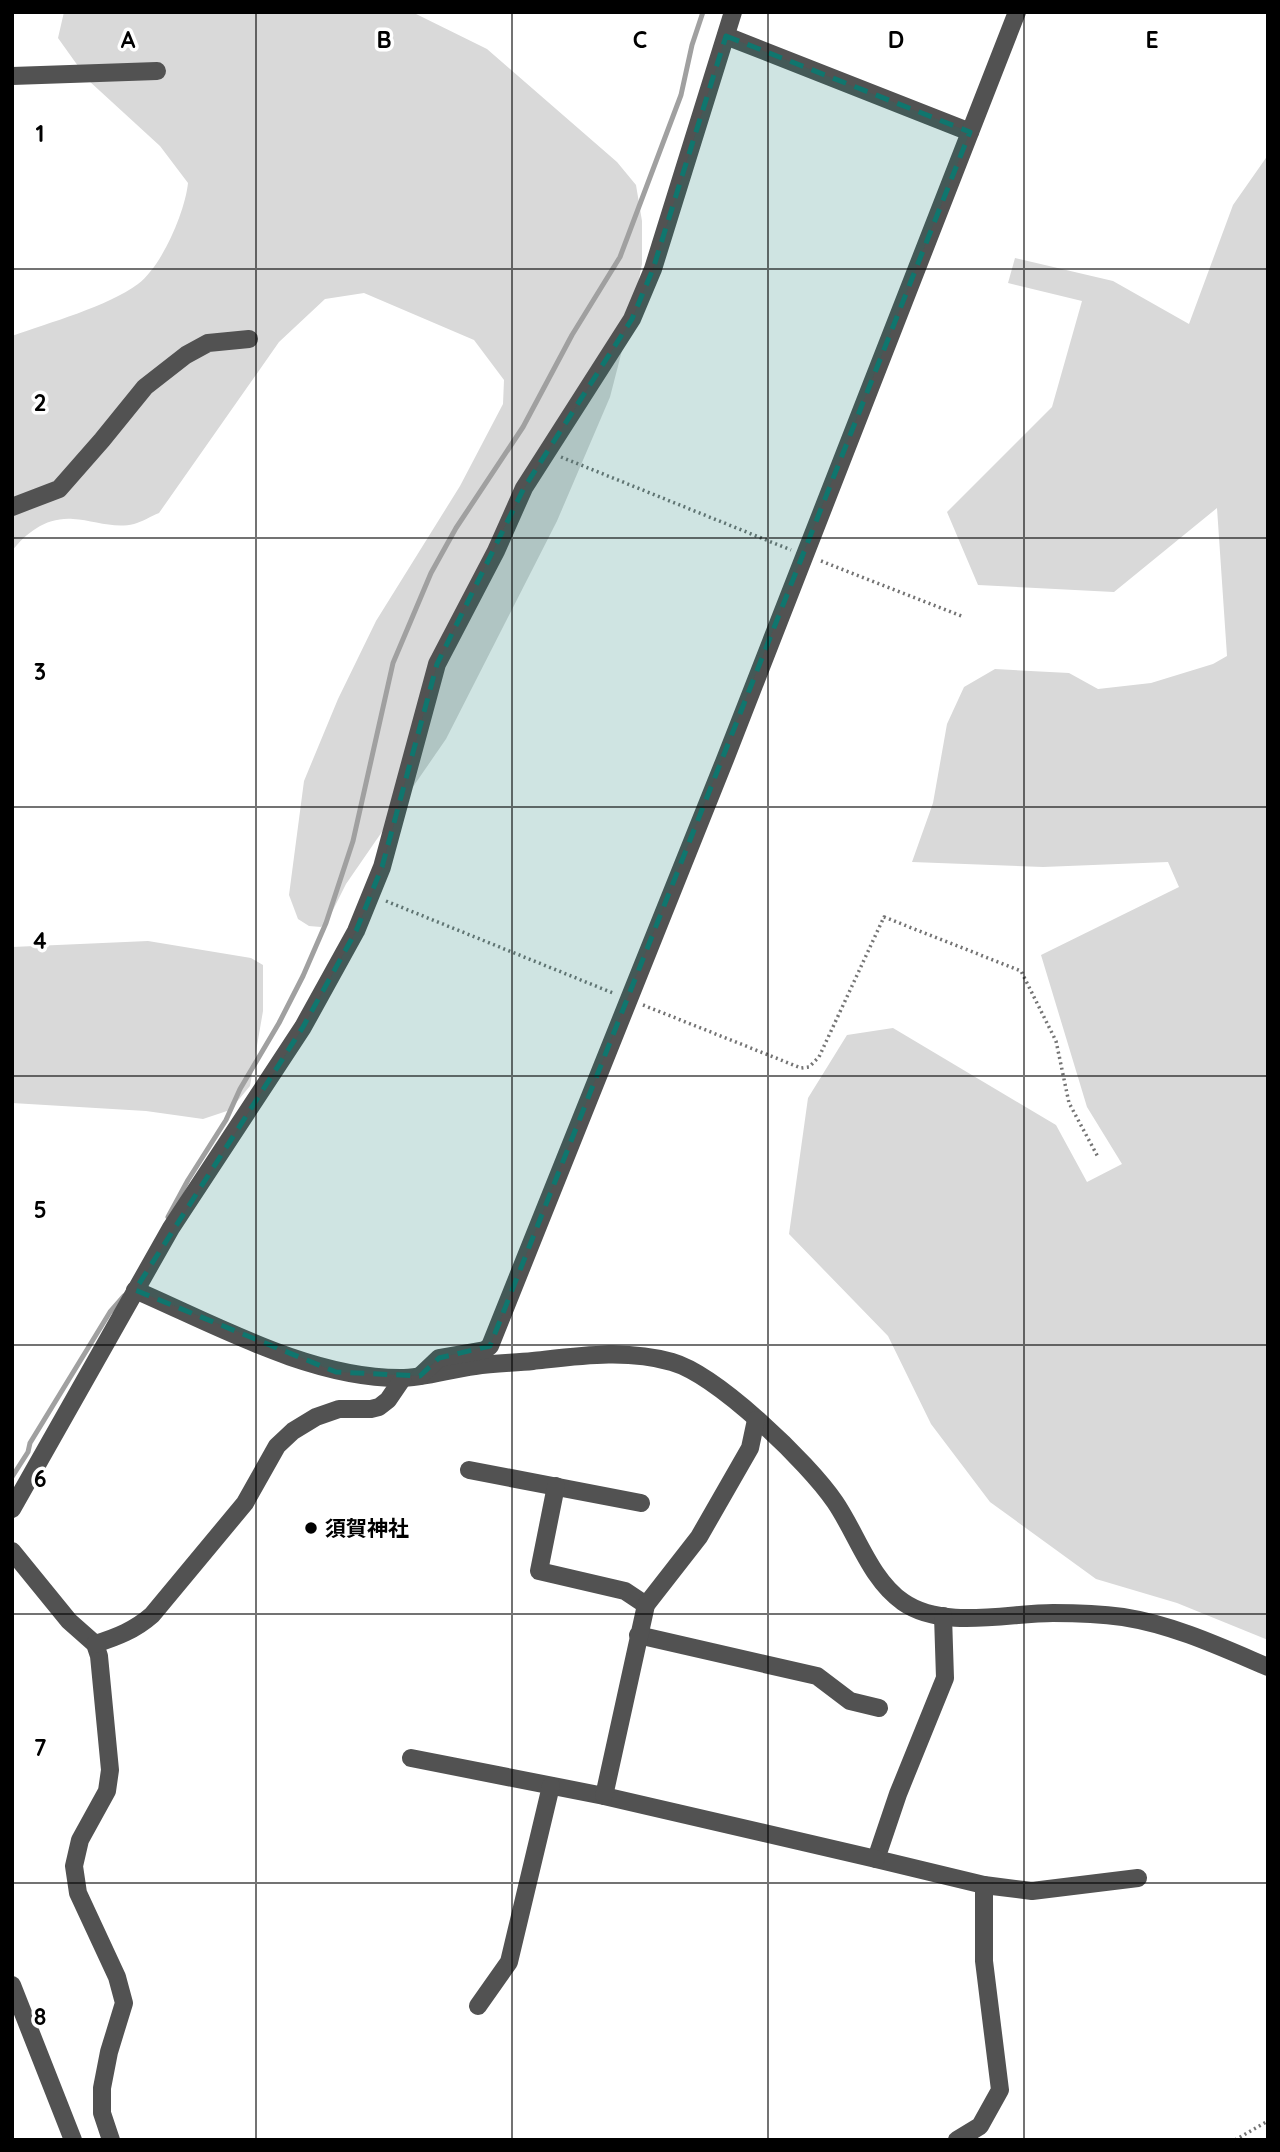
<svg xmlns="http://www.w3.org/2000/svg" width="1280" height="2152" font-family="Quicksand,'Noto Sans JP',sans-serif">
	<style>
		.green { fill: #d9d9d9 }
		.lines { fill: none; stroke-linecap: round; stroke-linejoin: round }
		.stream { stroke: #a0a0a0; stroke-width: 5 }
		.path { stroke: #747474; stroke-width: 3.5; stroke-dasharray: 2 3.5; stroke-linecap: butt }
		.minor { stroke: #525252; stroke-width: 18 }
		.marked { fill: #0f766e; fill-opacity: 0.2; stroke: #0f766e; stroke-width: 5; stroke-dasharray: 14 9; stroke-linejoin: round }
		.grid { fill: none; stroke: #000; stroke-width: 2; stroke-opacity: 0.55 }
		.poi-dot { fill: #000; stroke: #fff; stroke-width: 2.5 }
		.labels { text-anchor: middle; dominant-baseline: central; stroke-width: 7; stroke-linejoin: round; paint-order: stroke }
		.poi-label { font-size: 21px; font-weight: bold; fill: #000; stroke: #fff; text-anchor: start }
		.grid-label { font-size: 23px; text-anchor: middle; font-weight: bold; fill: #000; stroke: #fff; stroke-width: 7; stroke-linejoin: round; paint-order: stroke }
	</style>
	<rect width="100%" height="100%" fill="#fff"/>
	<g class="green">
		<path d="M 64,12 L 412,12 L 487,49 L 617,162 L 636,185 L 642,221 L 642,264 L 634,304 L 610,397 L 557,521 L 446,739 L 346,884 L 330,916 L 321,927 L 309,926 L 298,919 L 289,895 L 304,781 L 338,699 L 376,621 L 460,486 L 503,404 L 504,380 L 474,340 L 364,293 L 325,299 L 279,342 L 159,513 C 151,516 142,522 134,524 C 113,529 93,520 73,519 C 47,517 27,532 12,551 L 12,336 C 48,323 109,306 138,284 C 162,266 185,212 188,183 L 160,146 L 88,80 L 58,38 Z"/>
		<polygon points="1268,155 1268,1640 1177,1603 1096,1579 990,1502 931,1424 888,1336 789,1234 808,1098 847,1035 893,1028 1056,1125 1087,1182 1122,1164 1087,1107 1041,955 1179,887 1168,862 1043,867 912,862 933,803 947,724 964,687 995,669 1069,673 1098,689 1151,683 1213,664 1227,656 1217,508 1114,592 978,585 947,512 1052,407 1082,301 1008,283 1015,258 1113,281 1189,324 1233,205"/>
		<polygon points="148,941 251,958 263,965 263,1011 250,1086 230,1110 203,1119 146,1111 12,1103 12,947"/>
	</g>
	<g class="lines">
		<g class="stream">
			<polyline points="168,1217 188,1180 226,1120 240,1089 279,1023 303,976 326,923 353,841 393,663 431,573 456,528 523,427 572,335 620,257 681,95 692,45 703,12"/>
			<polyline points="12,1477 28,1452 30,1443 110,1312 124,1296"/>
		</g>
		<g class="path">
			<polyline points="561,457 791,550"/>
			<polyline points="821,561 964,617"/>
			<polyline points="386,901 613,993"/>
			<polyline points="643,1005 801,1068 809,1067 819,1057 884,917 1021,971 1056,1041 1069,1103 1098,1157"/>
			<polyline points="1235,2140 1268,2121"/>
		</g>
		<g class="minor">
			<polyline points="726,36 970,132"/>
			<polyline points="12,76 157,71"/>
			<polyline points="12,507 59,489 102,440 145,387 186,355 208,343 249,339"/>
			<path d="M 135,1290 C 216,1325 310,1378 400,1378 C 425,1378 450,1369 475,1366 C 494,1363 514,1363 533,1361 C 579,1356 626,1349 672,1362 C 717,1375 808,1462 835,1502 C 857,1534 870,1579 903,1602 C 943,1630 1008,1613 1053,1613 C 1076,1613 1101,1614 1123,1617 C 1174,1625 1221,1647 1268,1667"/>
			<polyline points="420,1376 439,1358 485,1350 490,1346 724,762 1017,12"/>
			<polyline points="469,1470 641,1503"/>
			<polyline points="556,1486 539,1571 625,1591 646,1605"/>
			<polyline points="12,1509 171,1228 303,1027 356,931 382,867 437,664 496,551 524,488 632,319 653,269 733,12"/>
			<polyline points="12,1551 69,1621 95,1644 99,1656 110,1770 107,1791 80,1840 74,1866 78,1893 117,1977 124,2003 109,2052 102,2088 102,2113 111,2140"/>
			<polyline points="943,1616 945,1678 898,1794 876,1859 984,1885 1032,1891 1138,1878"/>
			<polyline points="638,1635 817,1676 850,1701 879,1708"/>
			<path d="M 95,1644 C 117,1637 135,1630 152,1615 L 245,1503 L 277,1446 L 293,1431 L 316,1417 L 339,1409 L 371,1409 L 379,1407 L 388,1400 L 403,1378"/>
			<polyline points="411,1758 604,1796 876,1859"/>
			<polyline points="604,1796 646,1605 699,1537 750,1448 756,1420"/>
			<polyline points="12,1985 73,2140"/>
			<polyline points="478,2006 509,1962 551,1786"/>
			<polyline points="957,2140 980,2126 1000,2090 984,1961 984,1885"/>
		</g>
	</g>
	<path class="marked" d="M 726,36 L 970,132 L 490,1346 L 439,1358 L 420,1376 L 336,1372 L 135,1290 L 303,1027 L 356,931 L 382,867 L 437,664 L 524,488 L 632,319 L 653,269 Z"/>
	<path class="grid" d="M 256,12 L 256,2140M 512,12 L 512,2140M 768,12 L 768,2140M 1024,12 L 1024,2140M 12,269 L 1268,269M 12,538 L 1268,538M 12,807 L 1268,807M 12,1076 L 1268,1076M 12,1345 L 1268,1345M 12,1614 L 1268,1614M 12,1883 L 1268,1883"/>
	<circle class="poi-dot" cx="311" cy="1528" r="7"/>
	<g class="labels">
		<g class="poi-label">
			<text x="325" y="1528">須賀神社</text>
		</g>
	</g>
	<g class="grid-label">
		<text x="128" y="48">A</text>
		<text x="384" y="48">B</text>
		<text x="640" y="48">C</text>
		<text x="896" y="48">D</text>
		<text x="1152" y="48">E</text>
		<text x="40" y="142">1</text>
		<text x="40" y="411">2</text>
		<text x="40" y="680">3</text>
		<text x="40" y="949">4</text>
		<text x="40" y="1218">5</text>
		<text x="40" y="1487">6</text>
		<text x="40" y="1756">7</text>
		<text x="40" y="2025">8</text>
	</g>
	<rect width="1280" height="2152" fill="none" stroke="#000000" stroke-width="28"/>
</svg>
